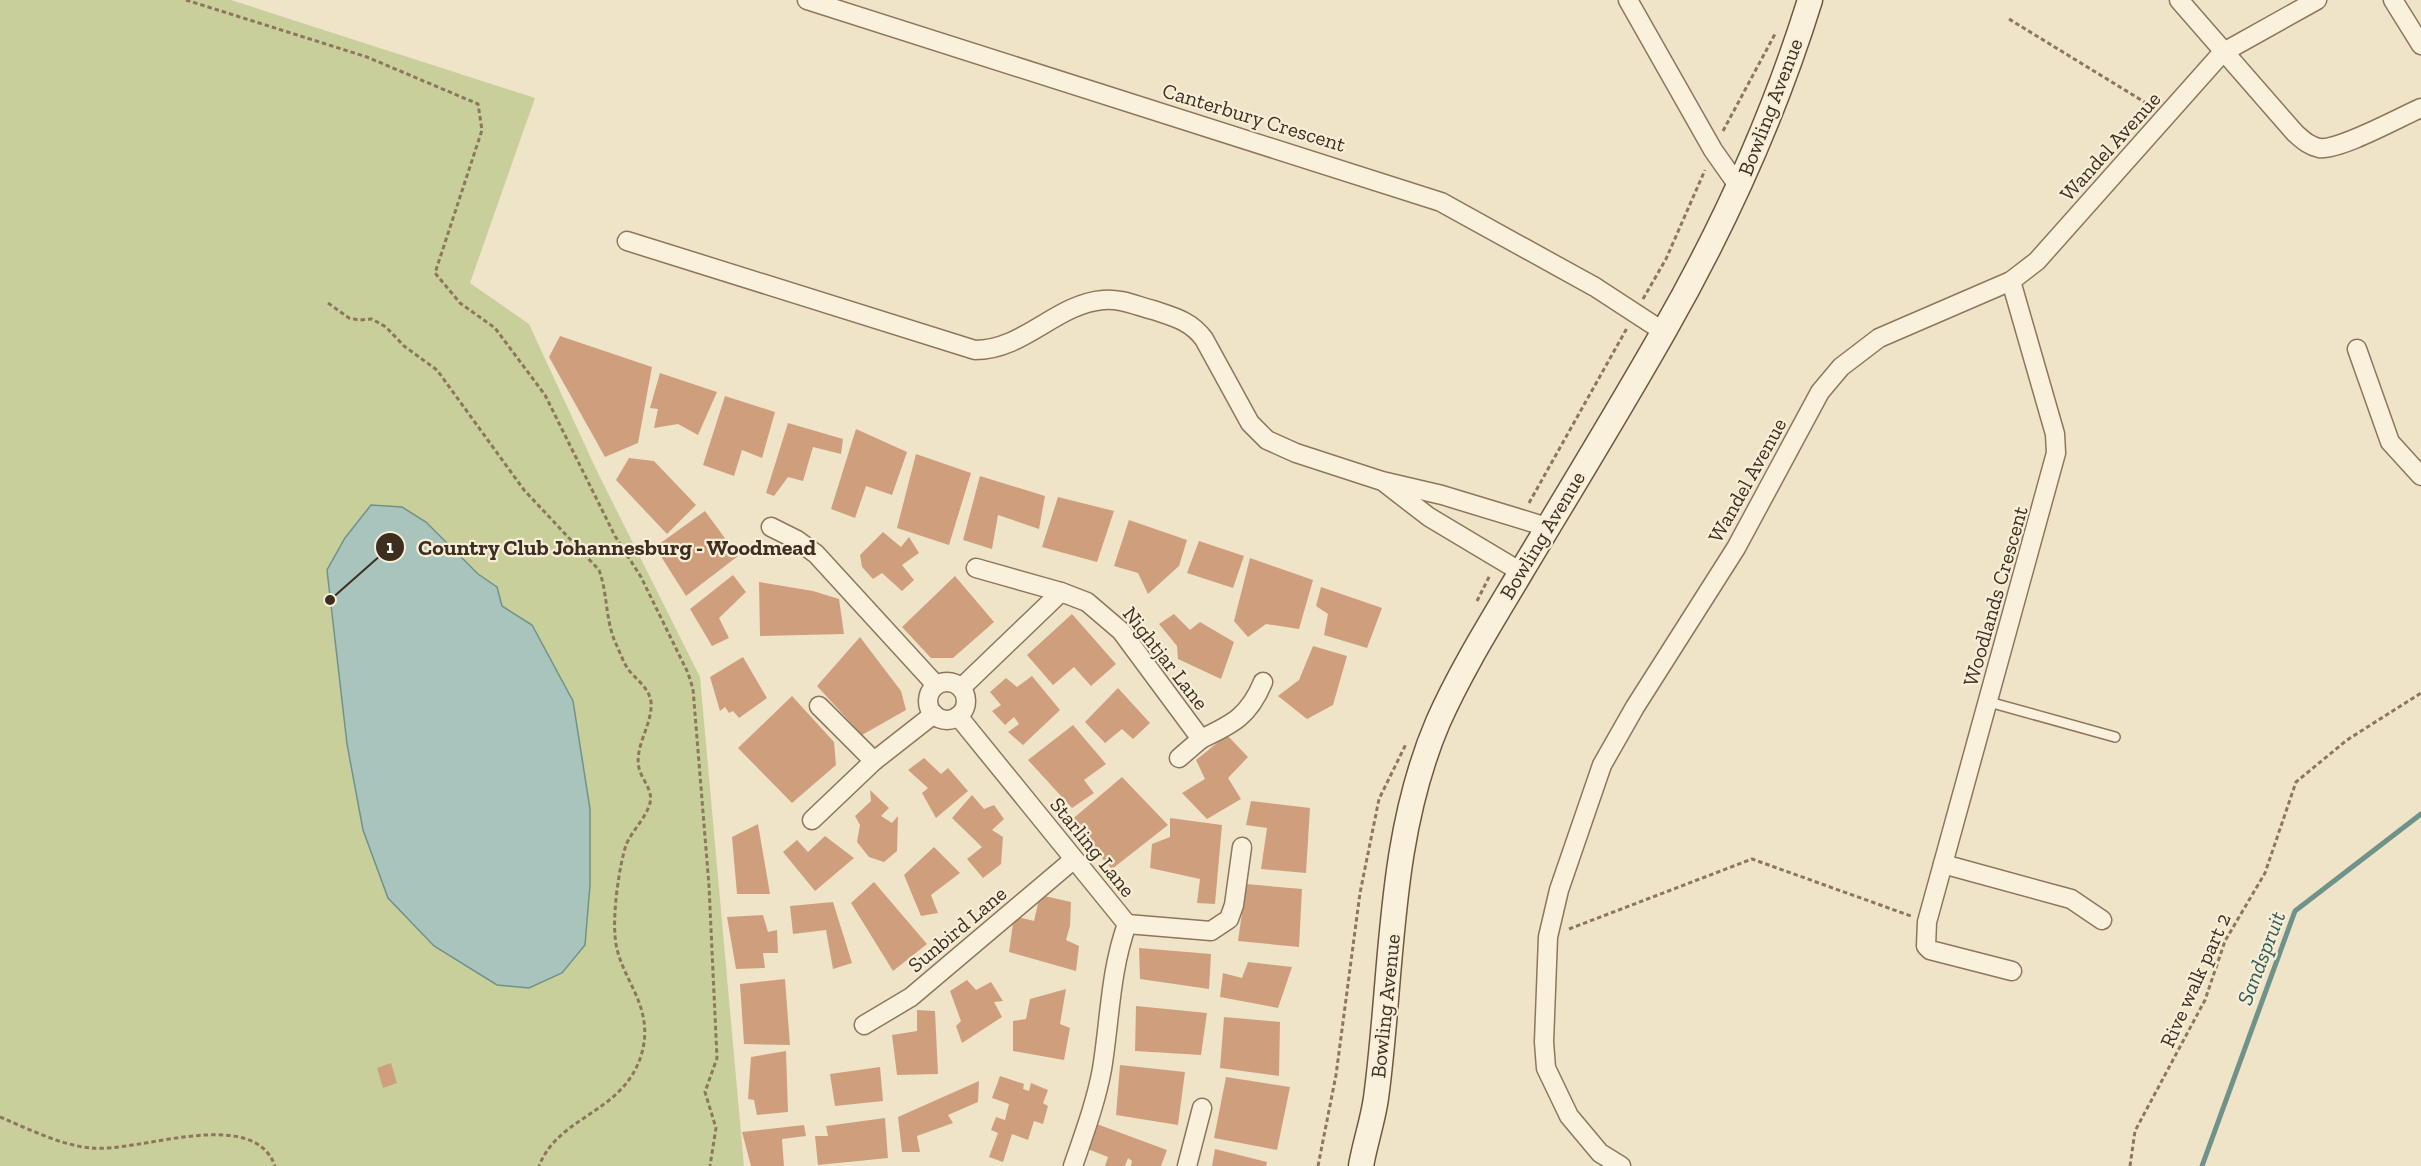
<svg xmlns="http://www.w3.org/2000/svg" width="2421" height="1166" font-family="'Zilla Slab',serif">
	<style>
		.green { fill: #c9cf9b }
		.water { fill: #a9c4bc; stroke: #6f938a; stroke-width: 1.5 }
		.lines { fill: none; stroke-linecap: round; stroke-linejoin: round }
		.stream { stroke: #6f938a; stroke-width: 5 }
		.building { fill: #cf9f7d }
		.lane-casing { stroke: #8d765c; stroke-width: 12 }
		.street-casing { stroke: #8d765c; stroke-width: 21 }
		.secondary-casing { stroke: #6f573f; stroke-width: 27 }
		.path { stroke: #8d765c; stroke-width: 3; stroke-dasharray: 4.5 3; stroke-linecap: butt }
		.lane { stroke: #faf1dc; stroke-width: 9 }
		.street { stroke: #faf1dc; stroke-width: 18 }
		.secondary { stroke: #faf1dc; stroke-width: 24 }
		.labels { text-anchor: middle; dominant-baseline: central; stroke-width: 4.5; stroke-linejoin: round; paint-order: stroke }
		.street-label { font-size: 21px; fill: #3d2e20; stroke: #f7eed8 }
		.water-label { font-size: 22px; font-style: italic; fill: #2f5d5a; stroke: #f7eed8 }
		.leader { fill: none; stroke: #3d2e20; stroke-width: 2 }
		.callout-dot { fill: #3d2e20; stroke: #f7eed8; stroke-width: 2 }
		.mark-label { font-size: 18px; text-anchor: middle; font-weight: bold; fill: #fff }
		.callout-label { font-size: 22px; text-anchor: middle; font-weight: bold; fill: #3d2e20; stroke: #f7eed8; stroke-width: 4.5; stroke-linejoin: round; paint-order: stroke }
	</style>
	<rect width="100%" height="100%" fill="#f0e4c8"/>
	<polygon class="green" points="0,0 231,0 535,98 470,283 529,324 596,469 700,677 744,1166 0,1166"/>
	<polygon class="water" points="371,505 402,507 426,522 478,574 497,587 502,606 532,625 573,701 590,809 590,885 585,945 562,973 529,988 497,985 434,946 388,898 363,830 347,744 327,570 345,538"/>
	<g class="lines">
		<polyline class="stream" points="2202,1166 2295,911 2421,814"/>
	</g>
	<g class="building">
		<polygon points="560,336 652,367 638,443 605,457 549,357"/>
		<polygon points="660,373 717,392 698,435 678,424 654,428 658,409 650,408"/>
		<polygon points="725,396 775,412 762,458 742,450 734,476 703,465"/>
		<polygon points="788,423 843,439 841,454 813,447 803,481 788,477 774,496 766,493"/>
		<polygon points="856,429 907,452 892,495 866,486 855,518 831,509"/>
		<polygon points="916,454 971,473 949,545 897,528"/>
		<polygon points="629,458 654,461 696,505 667,534 616,480"/>
		<polygon points="980,476 1045,496 1039,529 998,515 992,549 963,540"/>
		<polygon points="1058,497 1114,511 1097,562 1042,547"/>
		<polygon points="705,511 738,556 686,596 655,547"/>
		<polygon points="1129,520 1187,540 1179,566 1148,594 1138,573 1114,566"/>
		<polygon points="883,532 901,547 909,537 919,553 902,565 914,580 902,591 882,573 873,579 862,567 860,555"/>
		<polygon points="1199,541 1244,556 1233,588 1187,573"/>
		<polygon points="1250,558 1313,580 1299,629 1266,624 1248,637 1234,621"/>
		<polygon points="733,575 746,592 719,618 729,638 712,646 690,609"/>
		<polygon points="955,576 994,622 953,658 931,658 902,627"/>
		<polygon points="759,582 813,591 839,599 844,634 760,636"/>
		<polygon points="1321,587 1382,608 1367,648 1324,635 1328,614 1316,606"/>
		<polygon points="1072,614 1116,664 1091,686 1074,667 1053,685 1027,655"/>
		<polygon points="1174,614 1190,630 1200,622 1234,642 1221,679 1178,659 1177,646 1159,624"/>
		<polygon points="860,637 901,691 906,710 862,735 817,686"/>
		<polygon points="1313,646 1347,656 1333,705 1307,719 1278,696 1299,680"/>
		<polygon points="743,657 767,698 739,718 733,711 729,713 725,707 720,711 710,677"/>
		<polygon points="1032,676 1060,710 1023,745 1008,732 1019,724 1014,717 1005,725 992,711 1001,705 990,692 1006,678 1017,687"/>
		<polygon points="1118,688 1150,723 1133,739 1122,729 1105,743 1085,722"/>
		<polygon points="792,696 834,742 836,765 792,803 738,748"/>
		<polygon points="1073,725 1106,764 1084,780 1094,793 1072,808 1028,760"/>
		<polygon points="1227,735 1248,757 1228,778 1241,799 1207,819 1182,793 1205,779 1196,760"/>
		<polygon points="924,758 941,774 948,768 968,791 936,818 922,793 928,788 908,770"/>
		<polygon points="1122,777 1168,825 1112,869 1069,822"/>
		<polygon points="870,790 889,808 881,816 892,823 898,816 897,851 884,862 869,857 857,842 860,825 855,816 871,801"/>
		<polygon points="972,795 984,809 994,805 1004,819 992,830 1003,837 1001,864 983,878 967,859 982,847 952,818"/>
		<polygon points="1251,801 1310,808 1306,873 1261,869 1267,828 1246,825"/>
		<polygon points="1170,818 1222,825 1215,904 1197,903 1200,879 1150,868 1152,844 1170,837"/>
		<polygon points="758,824 770,894 737,894 732,837"/>
		<polygon points="825,836 854,858 815,891 783,852 797,840 808,852"/>
		<polygon points="934,847 960,873 931,895 938,913 921,916 904,875"/>
		<polygon points="874,882 927,944 893,971 851,903"/>
		<polygon points="1246,884 1302,889 1299,947 1238,941"/>
		<polygon points="1040,895 1071,902 1070,926 1066,940 1079,946 1076,971 1009,952 1014,916 1034,921"/>
		<polygon points="833,902 852,963 833,969 826,930 793,934 790,906"/>
		<polygon points="763,915 768,932 777,930 778,953 763,953 765,968 736,969 727,917"/>
		<polygon points="1139,948 1211,954 1209,989 1140,979"/>
		<polygon points="1248,962 1292,967 1278,1008 1220,997 1223,973 1242,978"/>
		<polygon points="785,979 790,1045 744,1044 740,984"/>
		<polygon points="967,980 976,990 991,982 1003,1001 994,1002 1002,1017 962,1043 956,1026 961,1021 950,991"/>
		<polygon points="1066,989 1060,1024 1070,1028 1064,1060 1013,1051 1013,1021 1026,1019 1030,999"/>
		<polygon points="1136,1006 1207,1013 1201,1055 1135,1051"/>
		<polygon points="917,1010 935,1011 938,1074 897,1075 892,1035 917,1031"/>
		<polygon points="1224,1017 1280,1022 1279,1076 1220,1068"/>
		<polygon points="786,1051 788,1112 757,1115 754,1100 748,1099 751,1057"/>
		<polygon points="391,1063 397,1083 383,1088 377,1068"/>
		<polygon points="1120,1065 1185,1072 1178,1125 1116,1115"/>
		<polygon points="880,1067 883,1101 835,1106 830,1074"/>
		<polygon points="1000,1076 1024,1084 1023,1089 1029,1091 1031,1083 1048,1090 1043,1103 1048,1106 1043,1124 1034,1121 1028,1140 1012,1134 1003,1162 989,1157 998,1133 991,1130 996,1117 1005,1120 1009,1104 992,1098"/>
		<polygon points="1226,1077 1290,1087 1277,1150 1214,1138"/>
		<polygon points="979,1081 978,1102 948,1115 953,1123 917,1136 920,1152 902,1152 898,1117"/>
		<polygon points="885,1118 888,1158 818,1165 815,1136 828,1136 826,1126"/>
		<polygon points="1094,1123 1167,1150 1161,1166 1131,1166 1132,1161 1128,1158 1125,1166 1105,1166 1108,1157 1085,1148"/>
		<polygon points="804,1125 806,1136 782,1139 784,1166 751,1166 742,1132"/>
		<polygon points="1215,1149 1267,1162 1266,1166 1212,1166"/>
	</g>
	<g class="lines">
		<defs>
			<polyline id="lane" points="1989,702 2115,737"/>
			<g id="street">
				<polyline points="807,0 1441,202 1595,287 1664,332"/>
				<polyline points="1628,0 1713,150 1739,187"/>
				<path d="M 2179,0 L 2295,133 C 2303,140 2309,146 2319,148 C 2339,151 2400,117 2421,108"/>
				<polyline points="2393,0 2421,45"/>
				<path d="M 627,241 L 975,350 C 1024,350 1056,304 1103,300 C 1120,298 1137,306 1153,310 C 1174,317 1191,321 1204,339 L 1250,423 L 1267,440 L 1296,453 L 1382,481 L 1442,495 L 1547,527"/>
				<polyline points="2011,281 2055,434 2056,453 1927,922 1926,946 1930,950 2012,971"/>
				<polyline points="2357,349 2390,442 2421,476"/>
				<polyline points="1385,483 1429,517 1521,572"/>
				<polyline points="771,527 797,540 816,554 936,685"/>
				<polyline points="976,568 1061,592"/>
				<circle cx="947" cy="701" r="19"/>
				<path d="M 961,688 L 1061,592 L 1087,602 L 1121,631 L 1201,739 C 1233,724 1249,716 1263,682"/>
				<polyline points="819,706 874,761"/>
				<path d="M 958,716 L 1127,924 C 1110,971 1110,1020 1102,1069 C 1096,1102 1084,1134 1073,1166"/>
				<polyline points="1179,758 1201,739"/>
				<polyline points="812,820 874,761 934,714"/>
				<polyline points="1943,864 2071,899 2102,920"/>
				<polyline points="1127,924 1211,931 1229,919 1234,905 1242,847"/>
				<polyline points="864,1025 911,997 1073,860"/>
				<polyline points="1187,1166 1202,1108"/>
				<polyline points="1621,1166 1600,1153 1569,1116 1546,1068 1544,1042 1548,937 1559,890 1602,765 1635,707 1736,548 1820,392 1841,367 1879,338 2011,281 2037,261 2222,53 2317,0"/>
			</g>
			<path id="secondary" d="M 1361,1166 C 1365,1143 1373,1120 1376,1098 C 1393,973 1387,841 1438,722 C 1461,670 1492,621 1521,572 C 1569,492 1618,412 1664,331 C 1724,226 1774,116 1810,0"/>
		</defs>
		<use href="#lane" class="lane-casing"/>
		<use href="#street" class="street-casing"/>
		<use href="#secondary" class="secondary-casing"/>
		<g class="path">
			<polyline points="186,0 367,57 478,104 482,130 435,273 460,303 495,328 545,395 615,536 641,577 688,673 693,689 709,886 717,1058 705,1092 716,1128 710,1166"/>
			<polyline points="2009,19 2151,106"/>
			<polyline points="1723,131 1775,34"/>
			<polyline points="1643,299 1666,259 1705,170"/>
			<path d="M 328,303 L 349,318 L 359,320 L 372,319 L 386,327 L 404,346 L 437,370 L 524,490 L 599,570 C 608,594 605,620 616,644 C 620,652 623,662 628,669 C 636,680 649,687 651,702 C 653,724 634,746 639,768 C 642,781 655,791 649,806 C 644,820 632,831 626,845 C 619,867 613,911 615,935 C 617,978 657,1004 641,1056 C 622,1114 559,1115 539,1166"/>
			<polyline points="1529,503 1627,328"/>
			<polyline points="1477,601 1490,575"/>
			<polyline points="1569,929 1752,859 1911,916"/>
			<path d="M 0,1117 C 29,1129 60,1145 91,1148 C 139,1153 253,1105 275,1166"/>
			<polyline points="1318,1166 1336,1075 1360,893 1379,799 1406,744"/>
			<polyline points="2130,1166 2135,1131 2205,1000 2225,941 2265,873 2296,782 2347,740 2421,693"/>
		</g>
		<use href="#lane" class="lane"/>
		<use href="#street" class="street"/>
		<use href="#secondary" class="secondary"/>
	</g>
	<g class="labels">
		<g class="street-label">
			<text transform="translate(1770 107) rotate(-69)">Bowling Avenue</text>
			<text transform="translate(1254 117) rotate(17)">Canterbury Crescent</text>
			<text transform="translate(2110 146) rotate(-48)">Wandel Avenue</text>
			<text transform="translate(1747 480) rotate(-61)">Wandel Avenue</text>
			<text transform="translate(1542 535) rotate(-59)">Bowling Avenue</text>
			<text transform="translate(1995 596) rotate(-74)">Woodlands Crescent</text>
			<text transform="translate(1166 658) rotate(52)">Nightjar Lane</text>
			<text transform="translate(1093 847) rotate(51)">Starling Lane</text>
			<text transform="translate(957 929) rotate(-40)">Sunbird Lane</text>
			<text transform="translate(2195 980) rotate(-66)">Rive walk part 2</text>
			<text transform="translate(1385 1006) rotate(-84)">Bowling Avenue</text>
		</g>
		<g class="water-label">
			<text transform="translate(2261 958) rotate(-69)">Sandspruit</text>
		</g>
	</g>
	<path class="leader" d="M330 600L390 547"/>
	<g class="callout-dot">
		<circle cx="330" cy="600" r="6"/>
		<circle cx="390" cy="547" r="15"/>
	</g>
	<g class="mark-label">
		<text x="390" y="553">1</text>
	</g>
	<g class="callout-label">
		<text x="617" y="555">Country Club Johannesburg - Woodmead</text>
	</g>
</svg>
